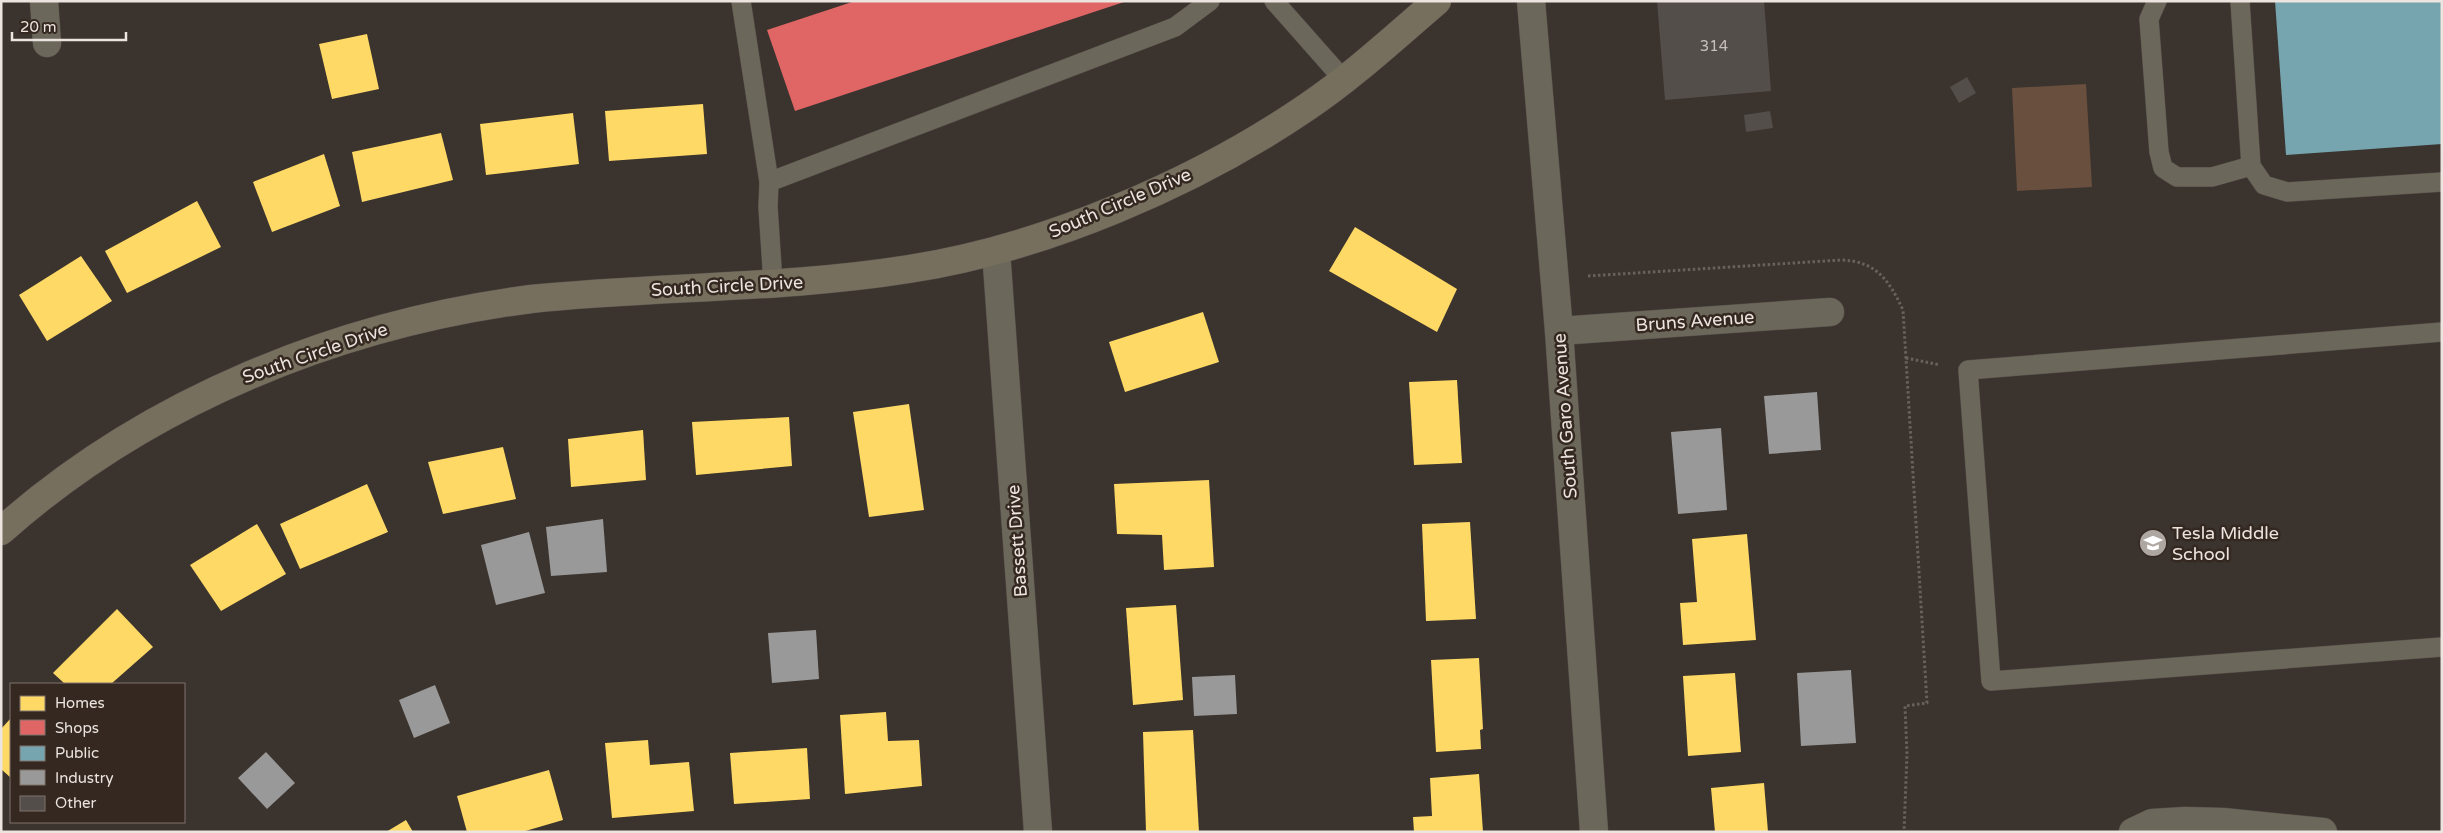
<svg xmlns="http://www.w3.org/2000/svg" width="2443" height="833" font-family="'Varela Round',sans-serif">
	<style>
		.green { fill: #694f3e }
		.homes { fill: #ffd966 }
		.shops { fill: #e06666 }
		.public { fill: #76a5af }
		.industry { fill: #999 }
		.building { fill: #544e4b }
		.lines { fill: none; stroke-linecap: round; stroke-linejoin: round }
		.service-casing { stroke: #564f4b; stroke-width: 20 }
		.minor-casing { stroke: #564f4b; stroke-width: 29 }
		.primary-casing { stroke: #564f4b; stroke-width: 29 }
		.path { stroke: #67635a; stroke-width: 3; stroke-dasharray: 2.5 2.5; stroke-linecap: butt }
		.service { stroke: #6b675a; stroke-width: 19 }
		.minor { stroke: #6b675a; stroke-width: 28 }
		.primary { stroke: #766f5e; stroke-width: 28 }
		.labels { text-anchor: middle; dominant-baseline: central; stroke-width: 5; stroke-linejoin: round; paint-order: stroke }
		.number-label { font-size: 15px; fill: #c6beba }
		.street-label { font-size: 18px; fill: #ece4df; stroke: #342820 }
		.poi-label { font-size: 18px; fill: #ece4df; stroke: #342820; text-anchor: start }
	</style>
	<rect width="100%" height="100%" fill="#3a332e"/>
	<polygon class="green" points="2086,84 2092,187 2017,191 2012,88"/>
	<g class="homes">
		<polygon points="367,34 379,89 332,99 319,44"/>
		<polygon points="703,104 707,154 609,161 605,111"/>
		<polygon points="573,113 579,164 486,175 480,124"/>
		<polygon points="441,133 453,180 362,202 352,152"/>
		<polygon points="324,154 340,206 272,232 253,182"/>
		<polygon points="197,201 221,247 127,293 105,251"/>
		<polygon points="1355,227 1457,289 1437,332 1329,271"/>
		<polygon points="81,256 112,301 47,341 19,295"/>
		<polygon points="1203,312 1219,362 1125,392 1109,342"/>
		<polygon points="1457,380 1462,463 1414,465 1409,382"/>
		<polygon points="909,404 924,510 869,517 853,412"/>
		<polygon points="789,417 792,466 696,475 692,422"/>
		<polygon points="643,430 646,480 571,487 568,439"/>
		<polygon points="503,447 516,499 443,514 428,462"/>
		<polygon points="1209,480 1214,567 1164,570 1162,535 1117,534 1114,484"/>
		<polygon points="367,484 388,532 300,569 280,524"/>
		<polygon points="1470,522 1476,619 1426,621 1422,524"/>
		<polygon points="257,524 286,574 221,611 190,565"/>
		<polygon points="1747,534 1756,640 1683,645 1680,603 1697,602 1692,539"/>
		<polygon points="1176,605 1183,700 1133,705 1126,608"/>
		<polygon points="117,609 153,647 111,684 65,684 53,673"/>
		<polygon points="1479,658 1483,729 1480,730 1481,749 1436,752 1431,660"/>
		<polygon points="1735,673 1741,752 1688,756 1683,676"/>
		<polygon points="886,712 888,741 919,740 922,786 845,794 840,715"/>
		<polygon points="11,718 11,778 1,769 1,729"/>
		<polygon points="1193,730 1199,832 1146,832 1143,732"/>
		<polygon points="648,740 650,765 689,762 694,811 612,818 605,743"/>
		<polygon points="807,748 810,799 734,804 730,753"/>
		<polygon points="549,770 563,820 522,832 467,832 457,796"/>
		<polygon points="1479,774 1483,832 1414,832 1413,817 1432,816 1430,778"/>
		<polygon points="1764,783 1768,832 1715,832 1711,788"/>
		<polygon points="406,820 413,832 386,832"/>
	</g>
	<polygon class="shops" points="855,1 1124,1 1124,2 795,111 767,30"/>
	<polygon class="public" points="2275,1 2442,1 2442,144 2286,155"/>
	<g class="industry">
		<polygon points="1817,392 1821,450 1769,454 1764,396"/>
		<polygon points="1721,428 1727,510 1678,514 1671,432"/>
		<polygon points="603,519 607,572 551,576 546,527"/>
		<polygon points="529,532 545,593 496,605 481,545"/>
		<polygon points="816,630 819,679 772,683 768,633"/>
		<polygon points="1851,670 1856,743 1801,746 1797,673"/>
		<polygon points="1235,675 1237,714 1194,716 1192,677"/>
		<polygon points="435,685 450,723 414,738 399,700"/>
		<polygon points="266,752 295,783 267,809 238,778"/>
	</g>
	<g class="building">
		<polygon points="1657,1 1764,1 1771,91 1665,100"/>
		<polygon points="1967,77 1976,93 1959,103 1950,87"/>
		<polygon points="1770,111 1773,128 1746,132 1744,115"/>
	</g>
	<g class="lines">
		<defs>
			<g id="service">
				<polyline points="741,1 769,182"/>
				<polyline points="1274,1 1343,79"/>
				<polyline points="2157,1 2149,19 2159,152 2163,168 2177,177 2212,177 2251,166"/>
				<polyline points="2240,1 2251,166 2264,185 2287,192 2442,182"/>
				<polyline points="773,283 768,207 769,182 1175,27 1210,1"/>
				<polyline points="2442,332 1968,370 1991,681 2442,647"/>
			</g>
			<g id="minor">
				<polyline points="44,1 47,43"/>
				<polyline points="1531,1 1559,331 1594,832"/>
				<polyline points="996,251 1038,832"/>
				<polyline points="1559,331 1830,312"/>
				<polyline points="2133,832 2152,823 2185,821 2223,822 2323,832"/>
			</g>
			<path id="primary" d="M 1,531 C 147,401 339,324 531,299 C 656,286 784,289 909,269 C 1044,248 1194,184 1307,107 C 1353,76 1395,37 1437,1"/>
		</defs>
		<use href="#service" class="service-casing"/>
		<use href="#minor" class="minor-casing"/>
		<use href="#primary" class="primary-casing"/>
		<g class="path">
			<path d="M 1588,276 L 1841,260 C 1876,261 1889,280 1903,310 L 1927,703 L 1905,706 L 1907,754 L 1904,832"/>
			<polyline points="1906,358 1940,365"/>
		</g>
		<use href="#service" class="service"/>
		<use href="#minor" class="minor"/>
		<use href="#primary" class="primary"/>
	</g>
	<defs>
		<symbol id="school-disc" viewBox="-11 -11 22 22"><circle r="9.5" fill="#aea6a1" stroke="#342820"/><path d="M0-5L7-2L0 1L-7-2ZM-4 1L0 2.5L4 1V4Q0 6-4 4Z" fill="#fff"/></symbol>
	</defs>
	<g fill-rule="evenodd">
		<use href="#school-disc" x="2137" y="527" width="32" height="32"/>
	</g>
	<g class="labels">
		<g class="number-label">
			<text x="1714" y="46">314</text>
		</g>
		<g class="street-label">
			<text transform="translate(1120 203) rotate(-23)">South Circle Drive</text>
			<text transform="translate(727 286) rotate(-3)">South Circle Drive</text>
			<text transform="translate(1695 321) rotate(-4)">Bruns Avenue</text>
			<text transform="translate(315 353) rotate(-19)">South Circle Drive</text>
			<text transform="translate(1565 416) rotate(-94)">South Garo Avenue</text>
			<text transform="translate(1017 541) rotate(-94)">Bassett Drive</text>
		</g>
		<g class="poi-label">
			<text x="2172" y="533">Tesla Middle<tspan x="2172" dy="21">School</tspan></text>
		</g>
	</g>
	<rect width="2443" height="833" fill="none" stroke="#ece4df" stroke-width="5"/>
	<rect x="10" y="683" width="175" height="140" fill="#342820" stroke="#7e736c"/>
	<rect x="20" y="696" width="25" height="15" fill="#ffd966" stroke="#7e736c"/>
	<text x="55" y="708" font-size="15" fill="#ece4df">Homes</text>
	<rect x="20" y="720" width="25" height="15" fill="#e06666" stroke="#7e736c"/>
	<text x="55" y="733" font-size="15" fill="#ece4df">Shops</text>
	<rect x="20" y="746" width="25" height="15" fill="#76a5af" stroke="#7e736c"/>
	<text x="55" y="758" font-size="15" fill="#ece4df">Public</text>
	<rect x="20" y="770" width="25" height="15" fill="#999999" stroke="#7e736c"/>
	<text x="55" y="783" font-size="15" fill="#ece4df">Industry</text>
	<rect x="20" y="796" width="25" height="15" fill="#544e4b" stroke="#7e736c"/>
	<text x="55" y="808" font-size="15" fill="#ece4df">Other</text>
	<path d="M12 32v8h114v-8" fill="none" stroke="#ece4df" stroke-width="2.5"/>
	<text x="20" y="32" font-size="15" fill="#ece4df" stroke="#342820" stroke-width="4" paint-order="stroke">20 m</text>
</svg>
